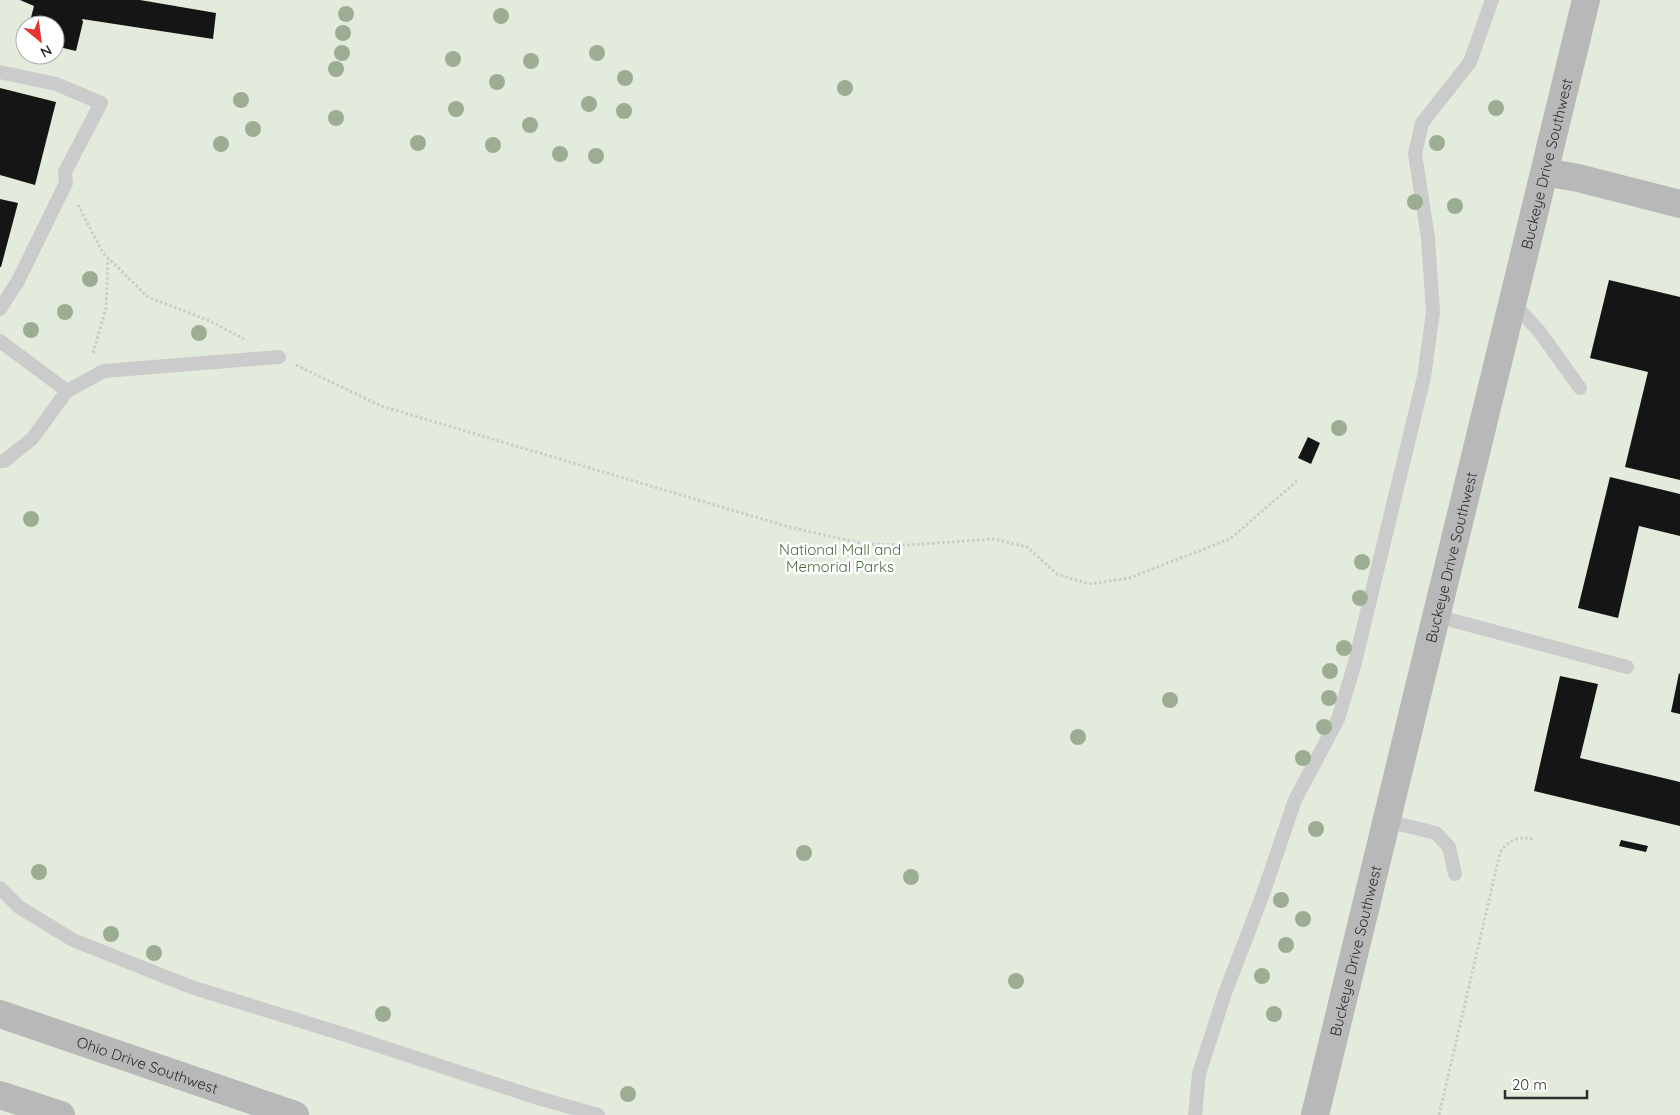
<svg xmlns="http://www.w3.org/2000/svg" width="1680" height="1115" font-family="Quicksand,sans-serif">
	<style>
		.green { fill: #e3ecdc; fill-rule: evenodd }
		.building { fill: #151515 }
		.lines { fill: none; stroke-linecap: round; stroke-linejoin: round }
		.path { stroke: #cbcbcb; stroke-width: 3; stroke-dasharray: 2.5 2.5; stroke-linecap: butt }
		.lane { stroke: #cbcbcb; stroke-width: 14 }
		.secondary { stroke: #b8b8b8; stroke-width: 28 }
		.tree { fill: #9dad93 }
		.labels { text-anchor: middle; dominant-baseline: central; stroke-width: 5; stroke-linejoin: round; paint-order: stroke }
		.street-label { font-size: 15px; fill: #2e2e2e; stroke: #fff }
		.park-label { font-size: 15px; fill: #4d6a3b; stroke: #fff }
	</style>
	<rect width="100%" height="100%" fill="#fff"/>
	<path class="green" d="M 0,0 L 1680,0 L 1680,1115 L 0,1115 ZM 25,25 L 55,25 L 55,55 L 25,55 Z"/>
	<g class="building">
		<polygon points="20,0 140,0 216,13 213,39 82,19 83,22 76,51 55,46 55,25 29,25 34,6"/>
		<polygon points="0,88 56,102 35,185 0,175"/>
		<polygon points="0,199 18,203 1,267 0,267"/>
		<polygon points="1609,280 1680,297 1680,480 1625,467 1648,372 1590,358"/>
		<polygon points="1308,437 1320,443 1311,464 1298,458"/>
		<polygon points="1610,477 1680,494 1680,536 1639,526 1618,618 1578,608"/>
		<polygon points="1679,673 1680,674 1680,714 1671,712"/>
		<polygon points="1560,676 1598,684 1580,758 1680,782 1680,826 1534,791"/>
		<polygon points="1621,840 1648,846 1646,852 1619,846"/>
	</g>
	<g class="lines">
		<g class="path">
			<polyline points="78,205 103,253 148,297 210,321 244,339"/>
			<polyline points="93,353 106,308 108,259"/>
			<polyline points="296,365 381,406 789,527 864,544 909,545 994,539 1027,547 1057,574 1089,584 1129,578 1230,539 1297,481"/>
			<path d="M 1439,1115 L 1500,853 C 1507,840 1519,836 1533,839"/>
		</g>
		<g class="lane">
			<polyline points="0,72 56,84 101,103 65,172 66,183 18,281 0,309"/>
			<polyline points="1512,302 1539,331 1580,388"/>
			<polyline points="0,341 67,391"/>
			<polyline points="0,461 4,461 32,439 67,391 104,371 279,357"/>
			<polyline points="1436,616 1627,667"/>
			<polyline points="1386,821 1436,833 1449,847 1455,874"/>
			<polyline points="0,888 19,907 73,940 191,987 346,1035 538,1098 598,1115"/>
			<polyline points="1195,1115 1199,1074 1225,993 1263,894 1295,800 1338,719 1354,666 1424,377 1433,312 1428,238 1415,154 1422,123 1470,62 1492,0"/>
		</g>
		<g class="secondary">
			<polyline points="1545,172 1578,178 1680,204"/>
			<path id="s1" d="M 0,1014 L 295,1115"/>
			<polyline points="0,1095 61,1115"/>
			<path id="s2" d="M 1315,1115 L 1586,0"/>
		</g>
	</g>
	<g class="tree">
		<circle cx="346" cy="14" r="8"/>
		<circle cx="501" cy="16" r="8"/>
		<circle cx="343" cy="33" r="8"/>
		<circle cx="342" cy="53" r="8"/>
		<circle cx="597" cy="53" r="8"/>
		<circle cx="453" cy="59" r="8"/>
		<circle cx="531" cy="61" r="8"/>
		<circle cx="336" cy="69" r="8"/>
		<circle cx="625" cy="78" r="8"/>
		<circle cx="497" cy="82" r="8"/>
		<circle cx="845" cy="88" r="8"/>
		<circle cx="241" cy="100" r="8"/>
		<circle cx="589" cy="104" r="8"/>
		<circle cx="1496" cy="108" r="8"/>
		<circle cx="456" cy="109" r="8"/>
		<circle cx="624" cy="111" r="8"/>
		<circle cx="336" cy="118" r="8"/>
		<circle cx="530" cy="125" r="8"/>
		<circle cx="253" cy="129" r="8"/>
		<circle cx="418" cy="143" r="8"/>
		<circle cx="1437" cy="143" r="8"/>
		<circle cx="221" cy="144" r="8"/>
		<circle cx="493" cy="145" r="8"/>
		<circle cx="560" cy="154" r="8"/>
		<circle cx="596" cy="156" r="8"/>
		<circle cx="1415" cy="202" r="8"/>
		<circle cx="1455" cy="206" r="8"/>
		<circle cx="90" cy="279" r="8"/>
		<circle cx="65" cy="312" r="8"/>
		<circle cx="31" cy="330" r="8"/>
		<circle cx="199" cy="333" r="8"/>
		<circle cx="1339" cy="428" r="8"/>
		<circle cx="31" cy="519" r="8"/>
		<circle cx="1362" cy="562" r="8"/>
		<circle cx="1360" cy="598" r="8"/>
		<circle cx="1344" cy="648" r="8"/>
		<circle cx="1330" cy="671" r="8"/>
		<circle cx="1329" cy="698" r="8"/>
		<circle cx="1170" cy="700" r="8"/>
		<circle cx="1324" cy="727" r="8"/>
		<circle cx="1078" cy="737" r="8"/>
		<circle cx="1303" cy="758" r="8"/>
		<circle cx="1316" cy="829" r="8"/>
		<circle cx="804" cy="853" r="8"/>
		<circle cx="39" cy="872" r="8"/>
		<circle cx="911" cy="877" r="8"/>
		<circle cx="1281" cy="900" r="8"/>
		<circle cx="1303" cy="919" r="8"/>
		<circle cx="111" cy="934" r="8"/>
		<circle cx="1286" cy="945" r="8"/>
		<circle cx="154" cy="953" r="8"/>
		<circle cx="1262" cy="976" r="8"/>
		<circle cx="1016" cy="981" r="8"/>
		<circle cx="383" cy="1014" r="8"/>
		<circle cx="1274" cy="1014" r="8"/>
		<circle cx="628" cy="1094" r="8"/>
	</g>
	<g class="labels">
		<g class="street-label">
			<text stroke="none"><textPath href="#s2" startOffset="979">Buckeye Drive Southwest</textPath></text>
			<text stroke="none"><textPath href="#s2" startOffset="574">Buckeye Drive Southwest</textPath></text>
			<text stroke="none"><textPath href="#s2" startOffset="169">Buckeye Drive Southwest</textPath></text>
			<text stroke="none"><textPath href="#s1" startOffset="156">Ohio Drive Southwest</textPath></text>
		</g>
		<g class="park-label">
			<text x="840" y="549">National Mall and<tspan x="840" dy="17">Memorial Parks</tspan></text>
		</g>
	</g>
	<g transform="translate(40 40) rotate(151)"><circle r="24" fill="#ffffff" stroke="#ababab"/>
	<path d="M0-4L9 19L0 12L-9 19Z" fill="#e63430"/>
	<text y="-8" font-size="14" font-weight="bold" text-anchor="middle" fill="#2e2e2e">N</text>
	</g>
	<path d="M1505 1090v8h82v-8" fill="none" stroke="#2e2e2e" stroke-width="2.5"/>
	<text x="1512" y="1090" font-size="15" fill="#2e2e2e" stroke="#ffffff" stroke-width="4" paint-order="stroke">20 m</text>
</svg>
